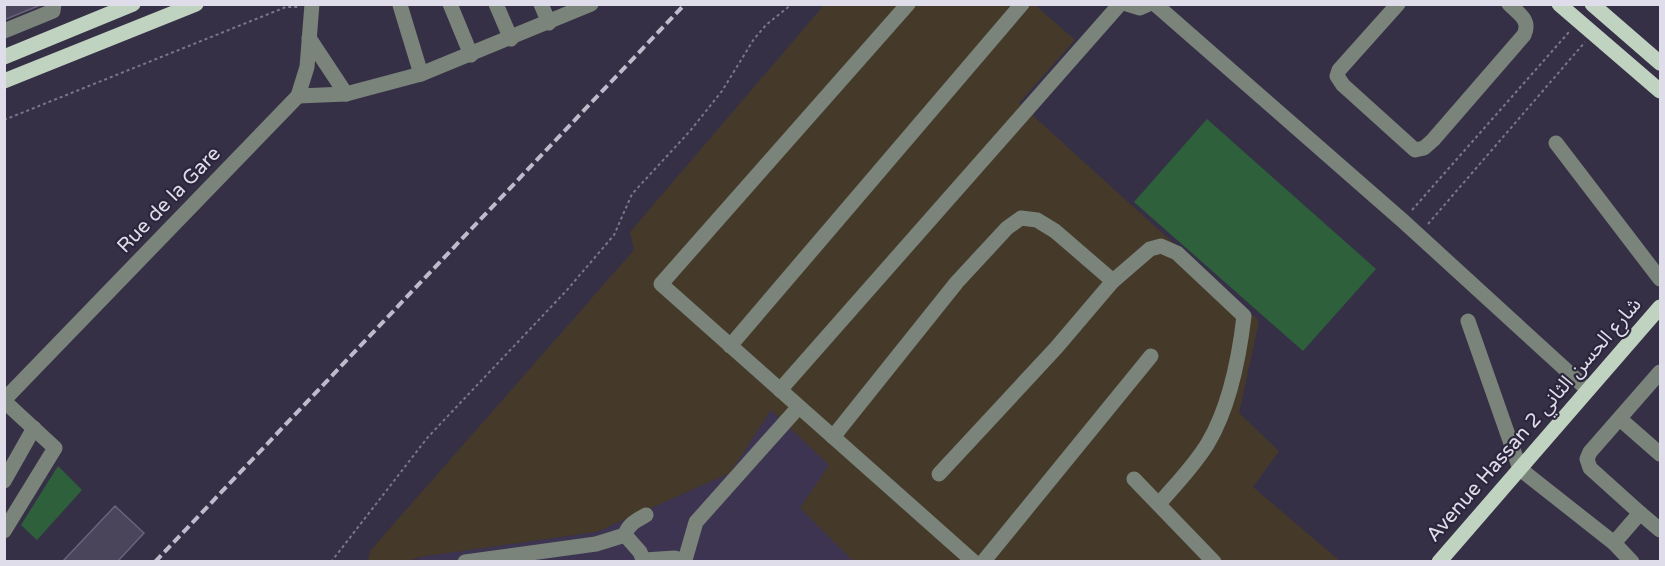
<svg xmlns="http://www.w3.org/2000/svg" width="1665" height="566" font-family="'Varela Round','Noto Sans Arabic',sans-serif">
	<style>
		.industrial { fill: #453a2a }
		.built { fill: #3c3451 }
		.green { fill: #2d603b }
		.building { fill: #4b455c; stroke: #68627b; stroke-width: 1.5 }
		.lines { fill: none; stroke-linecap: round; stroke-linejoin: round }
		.path { stroke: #7b7689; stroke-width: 2; stroke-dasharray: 3 3; stroke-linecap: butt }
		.minor { stroke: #7a847a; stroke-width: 15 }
		.major { stroke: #c0d3c0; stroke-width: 15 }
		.rail { stroke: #bfbbcb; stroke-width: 4; stroke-dasharray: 9 4.5; stroke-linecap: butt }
		.labels { text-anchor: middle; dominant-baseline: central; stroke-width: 4.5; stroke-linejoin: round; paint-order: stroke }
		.street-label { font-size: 20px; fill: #e0ddeb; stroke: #2c263c }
	</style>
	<rect width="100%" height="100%" fill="#363046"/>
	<polygon class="industrial" points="825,4 1035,5 1075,40 1019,103 1259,321 1239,413 1279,451 1253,487 1340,561 853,561 800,508 730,473 597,532 421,557 408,561 368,562 370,551 634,250 630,232"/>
	<polygon class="built" points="771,410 829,465 800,508 853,561 414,562 421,557 597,532 730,473"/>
	<g class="green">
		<polygon points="1207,119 1376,269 1303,351 1134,202"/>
		<polygon points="58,466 82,490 37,540 21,525"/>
	</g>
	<g class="building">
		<polygon points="4,4 43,4 4,20"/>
		<polygon points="115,506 144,533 118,561 63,561"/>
	</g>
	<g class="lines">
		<g class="path">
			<polyline points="4,120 286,7 299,7"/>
			<polyline points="1412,210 1569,32"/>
			<polyline points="1428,224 1585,42"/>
			<polyline points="331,562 428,437 567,290 614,235 632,194 690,131 722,91 754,39 766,25 792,4"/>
		</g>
		<g class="minor">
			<polyline points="450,4 471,55"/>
			<polyline points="496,4 511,39"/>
			<polyline points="541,4 549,23"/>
			<polyline points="908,4 661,284 974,562"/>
			<polyline points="1127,4 1140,8 1149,4"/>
			<polyline points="1155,4 1403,221 1588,390"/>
			<path d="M 1398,4 L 1339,70 L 1337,76 L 1343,85 L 1415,150 L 1424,148 L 1433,140 L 1524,35 C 1531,20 1519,14 1509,4"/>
			<polyline points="400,5 421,74"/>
			<polyline points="4,31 53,11 54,4"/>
			<polyline points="309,38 346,94"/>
			<polyline points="298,96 346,94 421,74 591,4"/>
			<polyline points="1556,143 1660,279"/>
			<polyline points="1468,321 1520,469 1614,543 1632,562"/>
			<polyline points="730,346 1022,4"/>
			<polyline points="780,390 1120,4"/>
			<polyline points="4,400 298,96 307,67 312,4"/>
			<polyline points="4,401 55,448 4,531"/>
			<polyline points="1620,419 1660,454"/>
			<polyline points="833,437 957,282 1007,228 1021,218 1037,220 1055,231 1113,281"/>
			<path d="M 939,474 L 1056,348 L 1113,281 L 1150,249 L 1161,246 L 1177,253 L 1244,316 C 1239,359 1230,406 1208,443 C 1195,465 1175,485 1159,504"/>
			<polyline points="1134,479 1214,562"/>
			<polyline points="4,481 34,428"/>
			<polyline points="1640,513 1660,530"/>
			<polyline points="625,535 640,552 644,562"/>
			<path d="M 625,535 C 628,524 637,520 646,515"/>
			<polyline points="1614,543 1640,513 1590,468 1587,459 1590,452 1660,372"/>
			<polyline points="644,560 675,558 685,562"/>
			<polyline points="685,560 696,522 796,410"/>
			<polyline points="465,562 596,544 625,535"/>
			<polyline points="983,562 1151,356"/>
		</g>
		<g class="major">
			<polyline points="1559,4 1660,91"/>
			<polyline points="1592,4 1660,63"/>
			<polyline points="4,57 133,4"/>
			<polyline points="4,81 196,4"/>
			<polyline points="1439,562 1660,307"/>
		</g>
		<polyline class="rail" points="155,562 685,4"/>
	</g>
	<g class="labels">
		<g class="street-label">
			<text transform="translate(169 200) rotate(-46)">Rue de la Gare</text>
			<text transform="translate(1534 420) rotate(-49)">Avenue Hassan 2 شارع الحسن الثاني</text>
		</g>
	</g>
	<rect width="1665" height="566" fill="none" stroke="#e0ddeb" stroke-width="12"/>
</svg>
